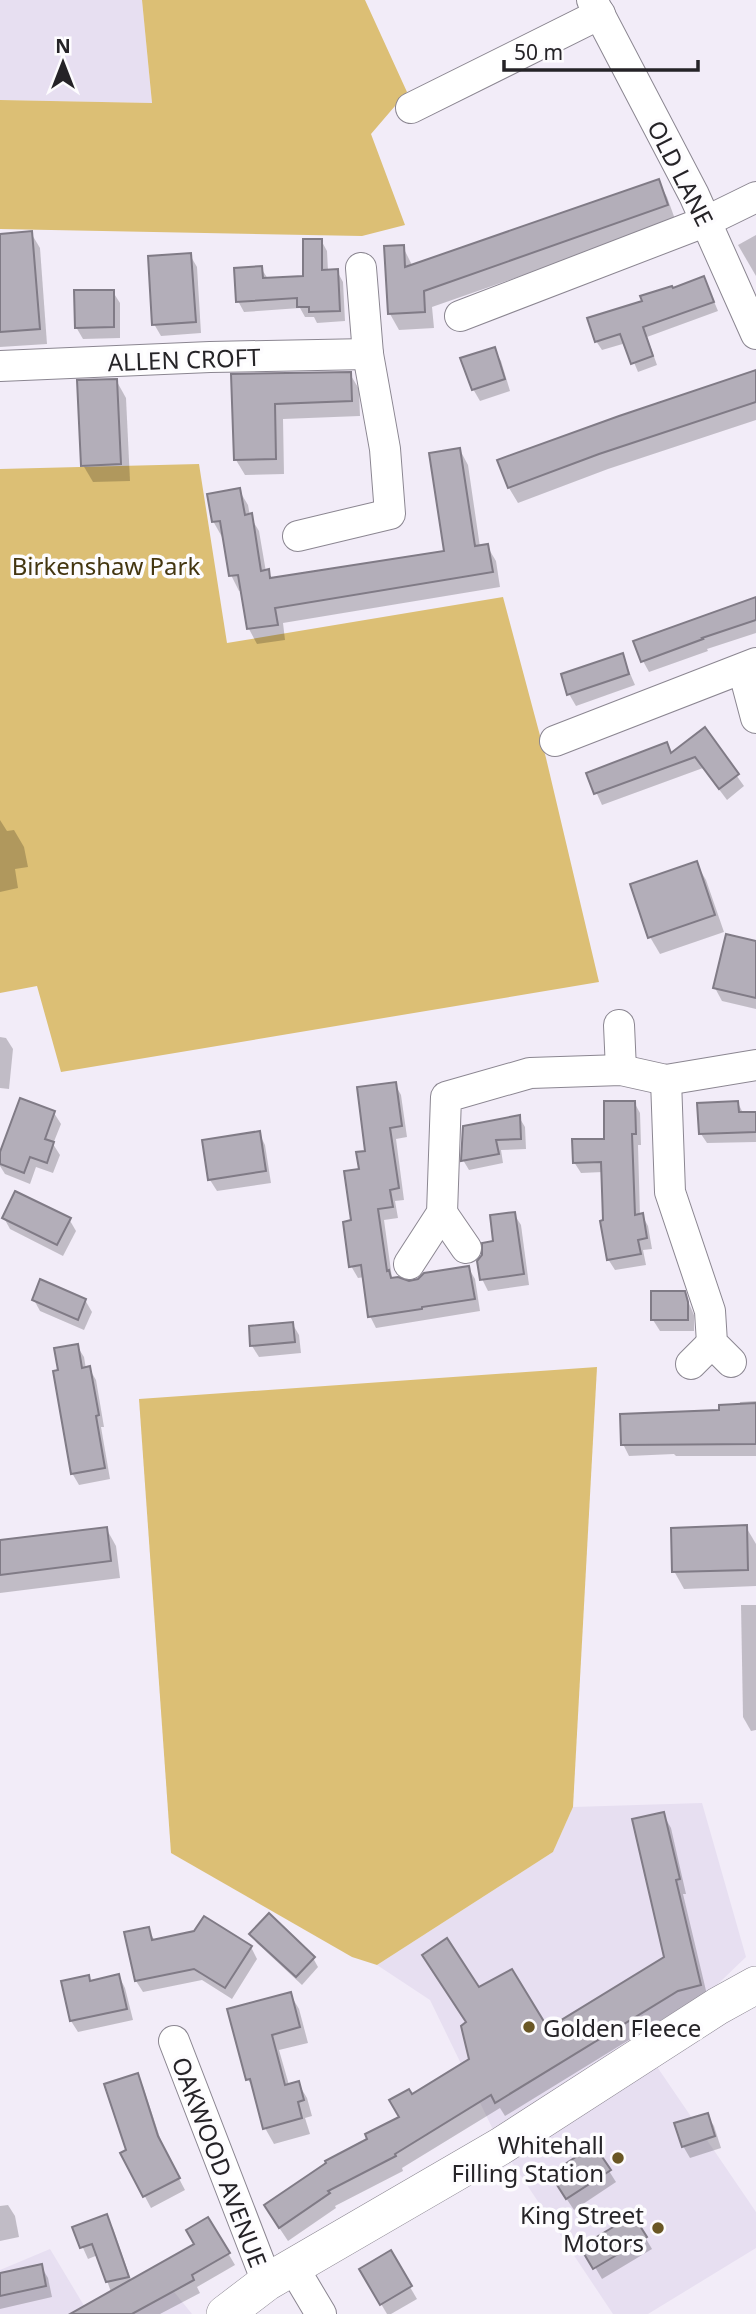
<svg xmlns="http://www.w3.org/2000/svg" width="756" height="2314" viewBox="0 0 756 2314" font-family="'Noto Sans',sans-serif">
  <rect width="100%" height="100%" fill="#f2ecf8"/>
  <g fill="#e7dff1">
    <path d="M0 0H142L152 103 0 100Z"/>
    <path d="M702 1803 746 1957 647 2052 756 2212V2248L648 2314H613L501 2146 430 2000 377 1965 553 1852 573 1807Z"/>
    <path d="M50 2249 86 2309 162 2277 192 2314H0V2270Z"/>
  </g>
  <g fill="#dcbf75">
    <path d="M142 0H365L407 92 371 134 405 225 362 236 0 229V100L152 103Z"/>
    <path d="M199 464 227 643 503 597 546 758 599 982 61 1072 37 986 0 993V469Z"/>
    <path d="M597 1367 573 1807 553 1852 377 1965 352 1957 171 1853 139 1399Z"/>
  </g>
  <g fill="#0003">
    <path d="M658 181 667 197 676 222 432 307 434 328 399 330 390 314 386 248 403 247 413 267Z"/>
    <path d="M31 233 40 248 47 344 0 347V235Z"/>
    <path d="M756 235V276L738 245Z"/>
    <path d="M321 240 327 251 328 271H337L343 282 345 321 317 323 314 317H305L300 308 244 312 238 301 261 268 268 279 305 278Z"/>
    <path d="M190 255 197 267 201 333 161 336 154 324Z"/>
    <path d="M708 287 718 311 647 337 657 365 638 372 626 343 602 350 596 341 673 290Z"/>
    <path d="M113 292 120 303V338L83 339 76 327Z"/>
    <path d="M494 349 501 361 510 391 480 401 473 389Z"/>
    <path d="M350 374 359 389 360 416 283 419 284 474 245 475 236 460 233 376Z"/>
    <path d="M756 377V420L608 469 518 503 509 488 500 462Z"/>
    <path d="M116 380 126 398 130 481 93 482 83 465Z"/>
    <path d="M460 450 468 465 480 547 487 546 496 561 500 587 283 623 285 640 257 644 249 629 242 590 239 591 231 575 224 536 222 537 213 521 239 490 248 505 250 516 259 531 266 572 273 580 446 552Z"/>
    <path d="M756 598V633L707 649 708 651 649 672 643 661Z"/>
    <path d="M622 655 635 685 576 706 569 694Z"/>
    <path d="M704 730 744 786 727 800 703 768 602 805 588 774 666 744 672 754Z"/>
    <path d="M0 820 7 831 14 830 24 847 28 867 15 869 18 888 0 892Z"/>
    <path d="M696 863 706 880 724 932 660 954 650 937Z"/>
    <path d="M756 943V1009L722 1001 715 988Z"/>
    <path d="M0 1037 6 1038 13 1049 9 1089 0 1088Z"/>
    <path d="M395 1084 401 1095 407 1137 396 1139 404 1200 395 1201 398 1218 384 1220 392 1278 409 1283 468 1267 475 1279 480 1311 376 1328 370 1316 365 1277 358 1278 351 1266 353 1222 361 1171Z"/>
    <path d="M634 1102 640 1113 641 1145H638L640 1216 642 1215 648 1226 652 1249 643 1250 646 1265 615 1270 608 1259 604 1222 603 1172 581 1173 574 1162 606 1140Z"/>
    <path d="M738 1103 743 1113 756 1114V1142L707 1143 701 1134Z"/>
    <path d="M54 1113 61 1124 53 1144 60 1155 53 1173 36 1167 30 1184 5 1174 0 1166V1157Z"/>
    <path d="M519 1117 525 1127 526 1149 501 1150 503 1163 469 1170 463 1160Z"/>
    <path d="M259 1133 265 1145 271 1183 217 1191 210 1180Z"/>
    <path d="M514 1214 521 1225 529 1285 488 1291 482 1279 495 1243Z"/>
    <path d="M4 1218 69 1219 76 1231 63 1256 10 1229Z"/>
    <path d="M684 1292 694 1315V1331H660L653 1320Z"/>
    <path d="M34 1300H85L92 1312 84 1330 40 1311Z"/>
    <path d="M292 1323 299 1335 301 1353 259 1357 252 1346Z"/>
    <path d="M77 1346 84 1357 86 1369 89 1368 96 1380 104 1427H101L110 1479 79 1485 72 1473 60 1372Z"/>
    <path d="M756 1401V1456H676L674 1454 629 1456 623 1444 740 1406V1402Z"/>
    <path d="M746 1527 756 1544V1586L684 1589 674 1571Z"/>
    <path d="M106 1528 116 1546 120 1578 0 1593V1542Z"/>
    <path d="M741 1605H756V1730L751 1731 743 1717Z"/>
    <path d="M663 1814 671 1828 686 1894H683L708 1999 686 2005 505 2116 500 2108 402 2168 403 2171 335 2206 336 2208 288 2241 274 2220 369 2140 402 2118 411 2096 471 2060 467 2023 479 1990 548 2031 666 1958Z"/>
    <path d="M148 1929 155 1941 251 1947 257 1959 232 1999 202 1980 143 1992 136 1981 126 1934Z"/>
    <path d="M252 1934 313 1958 318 1967 302 1985 257 1943Z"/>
    <path d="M119 1976 125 1988 133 2020 78 2032 71 2021 63 1982 88 1977 91 1982Z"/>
    <path d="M290 1994 299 2009 308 2043 279 2050 289 2085 298 2083 307 2098 312 2116 305 2118 310 2134 274 2144 265 2128 256 2093 248 2079Z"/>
    <path d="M137 2075 143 2086 164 2150 185 2190 151 2208 125 2159 128 2151Z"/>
    <path d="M707 2115 714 2126 721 2148 690 2158 683 2146Z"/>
    <path d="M609 2171 616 2182 574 2210 558 2186Z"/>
    <path d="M8 2205 15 2216 19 2237 0 2241V2206Z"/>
    <path d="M106 2217 113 2228 131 2280 196 2245 208 2219 235 2265 197 2287 200 2293 160 2314H73L111 2292 98 2255 88 2259 74 2228Z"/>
    <path d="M633 2217 652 2249 602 2279 583 2247Z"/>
    <path d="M390 2253 417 2299 391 2314H387L361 2270Z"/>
    <path d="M41 2266 48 2278 52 2297 0 2309V2275Z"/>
  </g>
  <g fill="#b3aeb9" stroke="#807b86" stroke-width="2">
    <path d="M659 179 668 205 424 291 425 312 388 314 384 246 404 245 405 267Z"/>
    <path d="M32 231 40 329 0 332V234Z"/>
    <path d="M303 239H322V270L338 269 340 311 309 312V307H297V298L236 302 234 268 262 266 263 278 303 276Z"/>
    <path d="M191 253 196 322 152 325 148 256Z"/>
    <path d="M704 276 714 302 643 327 653 356 631 364 620 334 595 342 587 318 642 301 640 296 672 286 673 288Z"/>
    <path d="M74 290H114V327L75 328Z"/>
    <path d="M495 347 505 379 472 390 460 358Z"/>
    <path d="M756 370V402L599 454 508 488 497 460 619 416Z"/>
    <path d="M351 372 352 401 275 404 276 459 234 460 231 374Z"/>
    <path d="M117 379 121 464 81 466 77 380Z"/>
    <path d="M460 448 475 546 488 544 493 572 275 608 278 625 247 629 238 575 229 576 220 521 212 522 207 494 240 488 245 515 252 513 261 571 269 569 270 578 444 551 429 453Z"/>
    <path d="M756 597V620L702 638 703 639 641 662 633 641Z"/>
    <path d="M623 653 629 674 567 695 561 674Z"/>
    <path d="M705 727 739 774 719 789 695 757 594 794 586 773 667 742 671 753Z"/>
    <path d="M697 861 715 915 648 938 630 884Z"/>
    <path d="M726 934 756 941V998L713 988Z"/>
    <path d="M396 1082 402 1126 390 1128 399 1188 390 1190 393 1207 378 1209 387 1271 389 1270 391 1278 398 1277 409 1281 418 1279 424 1273 469 1266 475 1299 422 1307V1309L368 1317 361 1265 349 1267 343 1222 351 1220 344 1171 359 1169 356 1152 365 1151 357 1087Z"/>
    <path d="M20 1098 55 1111 45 1139 54 1142 47 1163 30 1157 24 1173 0 1164V1152Z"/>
    <path d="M604 1101H635L636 1134H632L635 1215 643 1213 647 1238 638 1240 641 1254 607 1260 600 1221 603 1220 601 1162 573 1163 572 1139H604Z"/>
    <path d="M738 1101 739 1112H756V1132L699 1134 697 1103Z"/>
    <path d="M520 1115 521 1139 496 1140 499 1154 461 1161 463 1126Z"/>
    <path d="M260 1131 266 1171 208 1180 202 1140Z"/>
    <path d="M15 1191 71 1218 57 1245 2 1218Z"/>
    <path d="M515 1212 524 1274 480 1280 477 1261 482 1255V1243L493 1241 490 1215Z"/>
    <path d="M40 1279 86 1299 78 1320 32 1300Z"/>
    <path d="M651 1291H685L688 1302V1320H651Z"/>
    <path d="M293 1322 295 1342 250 1346 249 1326Z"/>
    <path d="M78 1344 82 1368 90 1366 99 1415 96 1416 105 1468 71 1474 53 1371 58 1370 54 1348Z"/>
    <path d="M756 1403V1444L621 1445 620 1414 719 1410V1405Z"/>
    <path d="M747 1525 748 1570 672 1572 671 1528Z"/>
    <path d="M107 1527 111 1561 0 1575V1540Z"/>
    <path d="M664 1812 680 1879 676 1880 701 1985 678 1991 495 2103 491 2095 395 2154 396 2156 328 2191 330 2193 279 2228 264 2205 326 2163 325 2161 367 2139 365 2134 399 2117 389 2100 409 2089 412 2094 469 2059 461 2026 466 2022 422 1955 447 1938 479 1987 512 1969 548 2028 664 1957 632 1819Z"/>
    <path d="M269 1913 315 1957 296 1977 249 1934Z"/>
    <path d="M204 1916 252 1946 225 1988 194 1969 135 1981 124 1932 149 1927 152 1940 194 1931Z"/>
    <path d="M119 1974 127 2009 70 2021 61 1981 89 1975 90 1981Z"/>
    <path d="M291 1992 300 2027 272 2035 285 2085 299 2081 304 2100 298 2102 302 2118 263 2129 250 2079 246 2080 227 2009Z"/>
    <path d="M138 2073 158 2136 180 2178 143 2197 120 2153 126 2150 104 2084Z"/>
    <path d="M708 2113 715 2136 682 2147 674 2123Z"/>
    <path d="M594 2145 611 2170 566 2199 550 2174Z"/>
    <path d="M107 2214 129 2277 106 2282 92 2244 80 2248 72 2227Z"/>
    <path d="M633 2215 647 2237 593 2269 580 2247Z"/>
    <path d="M208 2217 230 2253 192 2275 194 2280 132 2314H70L194 2244 186 2230Z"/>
    <path d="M391 2250 412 2286 380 2305 359 2269Z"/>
    <path d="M42 2264 46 2286 0 2296V2273Z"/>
  </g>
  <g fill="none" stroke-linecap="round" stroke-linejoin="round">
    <defs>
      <g id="minor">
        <path d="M592 0 694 195 756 334"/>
        <path d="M411 108 600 14"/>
        <path d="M460 316 707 221 756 197"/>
        <path d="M0 366 210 357 368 354"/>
        <path d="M298 536 390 514 385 449 368 354 361 268"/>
        <path d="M743 669 756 718"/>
        <path d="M555 741 756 663"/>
        <path d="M619 1025 621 1070"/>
        <path d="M666 1080 670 1192 710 1311 712 1343 731 1362"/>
        <path d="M442 1213 466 1248"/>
        <path d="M409 1264 442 1213 446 1097 530 1073 621 1070 666 1080 756 1065"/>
        <path d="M691 1364 712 1343"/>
        <path d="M174 2041 267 2282"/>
        <path d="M293 2267 321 2314"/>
      </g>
      <path id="major" d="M225 2314 267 2282 501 2146 718 2006 756 1985"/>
    </defs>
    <use href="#minor" stroke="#8b8691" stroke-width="32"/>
    <use href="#major" stroke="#8b8691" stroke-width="38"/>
    <use href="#minor" stroke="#fff" stroke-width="30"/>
    <use href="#major" stroke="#fff" stroke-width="37"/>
  </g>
  <g fill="#6a5725" stroke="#fdfcfe" stroke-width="2.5">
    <circle cx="529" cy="2027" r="7"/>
    <circle cx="618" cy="2158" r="7"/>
    <circle cx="658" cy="2228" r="7"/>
  </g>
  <g text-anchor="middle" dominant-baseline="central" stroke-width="7" stroke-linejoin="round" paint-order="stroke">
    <g font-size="24" fill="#252327" stroke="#fdfcfe">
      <text transform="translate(681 173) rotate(63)">OLD LANE</text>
      <text transform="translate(184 359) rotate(-2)">ALLEN CROFT</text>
      <text transform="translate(220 2162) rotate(69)">OAKWOOD AVENUE</text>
    </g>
    <g font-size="24" fill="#443610" stroke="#fdfcfe">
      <text x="106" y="565">Birkenshaw Park</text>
    </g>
    <g font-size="24" fill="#252327" stroke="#fdfcfe" text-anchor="end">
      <text x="543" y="2027" text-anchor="start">Golden Fleece</text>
      <text x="604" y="2144">Whitehall<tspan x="604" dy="28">Filling Station</tspan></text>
      <text x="644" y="2214">King Street<tspan x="644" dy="28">Motors</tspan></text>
    </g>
  </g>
  <g transform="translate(63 63)" stroke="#fdfcfe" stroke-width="5" paint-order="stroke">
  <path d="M0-5L12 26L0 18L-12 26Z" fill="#252327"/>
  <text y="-10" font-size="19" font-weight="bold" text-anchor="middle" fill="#252327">N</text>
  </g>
  <path d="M504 60v10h194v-10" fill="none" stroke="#252327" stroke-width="3.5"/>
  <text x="514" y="60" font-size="21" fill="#252327" stroke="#fdfcfe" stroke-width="5" paint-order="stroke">50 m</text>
</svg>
